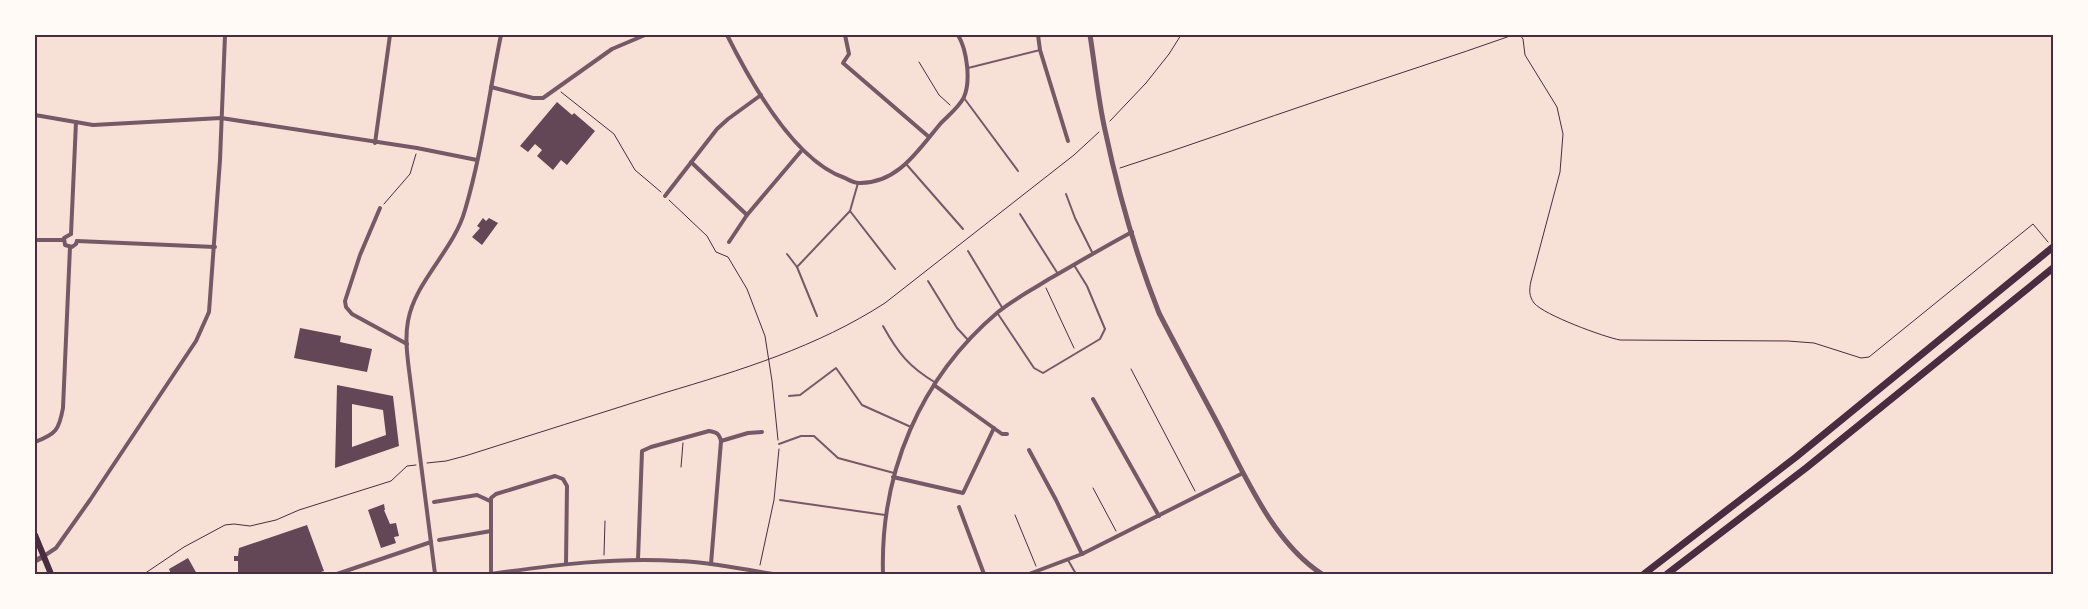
<svg xmlns="http://www.w3.org/2000/svg" width="2088" height="609" viewBox="0 0 2088 609" font-family="'Sofia Sans Condensed',sans-serif">
  <rect width="100%" height="100%" fill="#f7e1d7"/>
  <g fill="#644757" fill-rule="evenodd">
    <path d="M557 102 572 115 574 113 595 131 567 165 561 160 553 170 537 156 542 150 535 144 528 152 520 146Z"/>
    <path d="M483 218 486 221 489 218 498 223 482 245 472 237 480 228 477 226Z"/>
    <path d="M300 328 341 336 340 342 372 349 367 372 294 358Z"/>
    <path d="M337 385 393 396 399 446 335 468ZM352 404 383 410 386 435 352 447Z"/>
    <path d="M384 504 385 510H384L390 524 396 523 399 536 394 537 396 543 381 548 368 510Z"/>
    <path d="M307 525 324 571 315 574H238V561H234V556H238L239 548Z"/>
    <path d="M188 558 197 574H171L169 569Z"/>
  </g>
  <g fill="none" stroke-linecap="round" stroke-linejoin="round">
    <g stroke="#4a2c40" stroke-width="1">
      <path d="M1520 35 1523 39 1525 55 1557 107 1563 134 1560 172 1531 281C1529 290 1529 296 1534 303 1544 315 1604 337 1620 340L1788 341 1814 343 1861 358 1869 357 2033 224 2048 242"/>
      <path d="M919 62 939 95 950 105"/>
      <path d="M561 92 614 134 635 170 661 192"/>
      <path d="M1110 121 1146 83 1169 54 1181 35"/>
      <path d="M1120 168C1189 146 1257 121 1326 98 1388 77 1451 57 1513 35"/>
      <path d="M669 200 707 236 716 252 728 257 747 289 765 336 772 381 778 440"/>
      <path d="M384 204 410 174 416 154"/>
      <path d="M1046 288 1074 348"/>
      <path d="M1131 369 1195 491"/>
      <path d="M427 463 446 461 465 456C531 435 598 414 664 393 741 370 817 347 885 303L1074 155 1099 132"/>
      <path d="M681 467 683 443"/>
      <path d="M1093 488 1116 531"/>
      <path d="M1015 515 1036 566"/>
      <path d="M604 555 605 521"/>
      <path d="M760 565 774 500 779 449"/>
      <path d="M144 574 184 547 225 525 234 524 250 526 276 520 299 510 391 481 407 466 416 465"/>
    </g>
    <g stroke="#755966" stroke-width="2">
      <path d="M968 68 1040 50"/>
      <path d="M964 98 1018 171"/>
      <path d="M907 165 963 229"/>
      <path d="M1066 194 1075 218 1093 254"/>
      <path d="M850 211 895 269"/>
      <path d="M1020 214 1058 274"/>
      <path d="M968 251 1003 309"/>
      <path d="M787 254 797 267 817 316"/>
      <path d="M797 267 850 211 858 183"/>
      <path d="M928 281 957 328 969 341"/>
      <path d="M998 314 1034 368 1043 373 1100 339 1105 329 1087 286 1074 265"/>
      <path d="M883 326C898 353 909 367 936 383"/>
      <path d="M789 396 800 395 836 368 862 405 911 427"/>
      <path d="M779 444 801 436H814L838 458 894 473"/>
      <path d="M780 500 885 515"/>
      <path d="M1068 560 1076 574"/>
    </g>
    <g stroke="#755966" stroke-width="4">
      <path d="M727 35C750 81 794 161 845 178 849 180 854 183 859 183 898 184 919 149 941 123 948 116 960 106 964 97 971 81 967 50 958 35"/>
      <path d="M845 35 849 54 843 63 929 137"/>
      <path d="M1038 35 1040 50 1068 141"/>
      <path d="M491 87 533 98H543L612 49 645 35"/>
      <path d="M35 115 93 125 221 118 417 148 477 160"/>
      <path d="M375 143 390 35"/>
      <path d="M691 162 747 215"/>
      <path d="M665 196 717 129 728 119 761 95"/>
      <path d="M380 208 360 255 345 301 346 307 352 314 407 344"/>
      <path d="M71 234 76 122"/>
      <path d="M71 234 64 238 65 245 72 247 76 244 77 241"/>
      <path d="M35 240H64"/>
      <path d="M77 241 215 247"/>
      <path d="M729 242 747 215 802 150"/>
      <path d="M934 385 1002 434H1007"/>
      <path d="M1093 399 1159 516"/>
      <path d="M721 441 748 433 762 432"/>
      <path d="M35 442C56 434 59 430 63 408L70 247"/>
      <path d="M1029 450 1056 500 1082 554"/>
      <path d="M893 477 963 493 994 428"/>
      <path d="M434 502 477 495 490 501"/>
      <path d="M959 507 984 574"/>
      <path d="M439 540 491 531"/>
      <path d="M44 556 56 548 90 500 196 341 209 312 220 160 225 35"/>
      <path d="M638 560 642 451 651 447 709 431C716 432 719 433 721 441L711 564"/>
      <path d="M337 574 431 542"/>
      <path d="M435 574 409 370C407 354 405 337 408 321 415 281 454 250 465 210 482 153 489 93 501 35"/>
      <path d="M491 574C553 565 616 557 678 561 710 562 741 569 773 574"/>
      <path d="M491 574V498L496 494 555 476 563 479 567 486 566 564"/>
      <path d="M883 574C880 473 920 378 998 312 1014 299 1032 290 1049 279 1077 263 1104 247 1132 232"/>
      <path d="M1029 574 1082 554 1243 473"/>
    </g>
    <g stroke="#755966" stroke-width="5">
      <path d="M1090 35C1095 66 1098 99 1105 130 1118 192 1136 255 1159 313 1179 352 1200 390 1220 428 1246 478 1274 543 1322 574"/>
      <path d="M35 561 44 556"/>
    </g>
    <path stroke="#4a2c40" stroke-width="6" d="M35 535 51 574"/>
    <g stroke="#4a2c40" stroke-width="7">
      <path d="M1644 574 1796 457 2053 247"/>
      <path d="M1667 574 1806 468 2053 268"/>
    </g>
  </g>
  <rect width="2088" height="609" fill="none" stroke="#fffaf5" stroke-width="72"/>
  <rect x="36" y="36" width="2016" height="537" fill="none" stroke="#4a2c40" stroke-width="2"/>
</svg>
